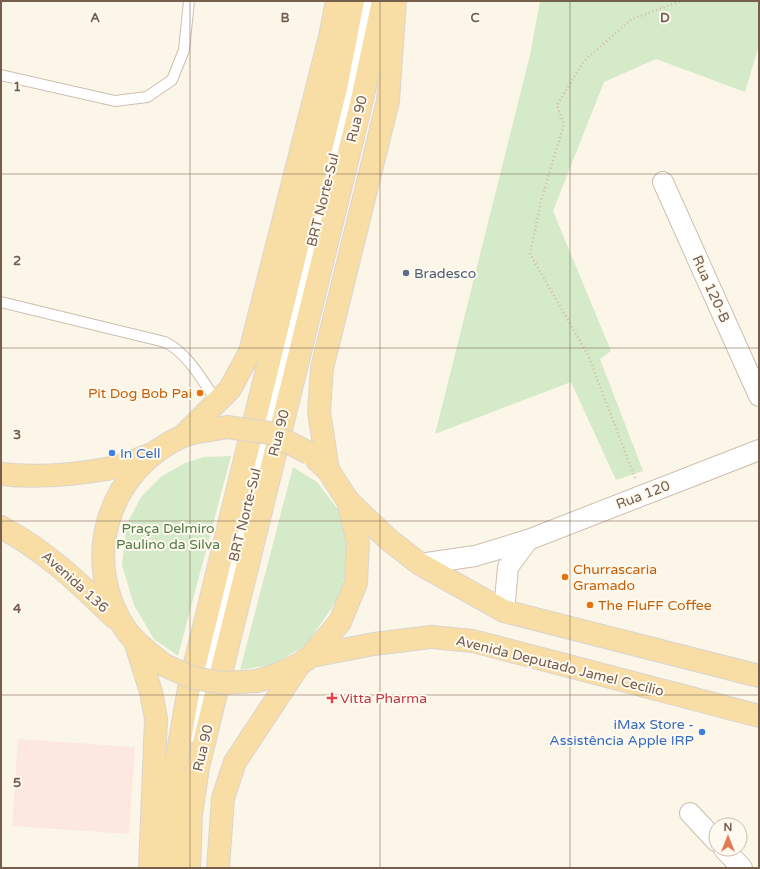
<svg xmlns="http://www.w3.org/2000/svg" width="760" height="869" viewBox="0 0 760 869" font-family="'Varela Round',sans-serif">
  <rect width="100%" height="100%" fill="#fcf6e9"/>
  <path fill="#fce8de" d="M18 739 135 747 129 834 12 826Z"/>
  <g fill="#d4eac8">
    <path d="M540 1H759V45L745 92 656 59 604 82 553 211 611 351 600 359 643 471 616 480 571 382 435 434 530 55Z"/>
    <path d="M231 456 178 656 154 639 134 605 122 565 127 524 141 497 162 476 185 463 204 457Z"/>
    <path d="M293 467 317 482 340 512 349 557 340 596 306 645 275 664 240 670Z"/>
  </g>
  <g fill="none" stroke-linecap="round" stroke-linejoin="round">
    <defs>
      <g id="service">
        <path d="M1 75 115 101 147 97 172 80 184 50 189 1"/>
        <path d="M1 302 165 342C189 354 203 382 218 403"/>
        <path d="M192 737 351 84 367 1"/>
      </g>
      <g id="minor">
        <path d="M663 182 759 396"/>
        <path d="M420 564 475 556 528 540 759 450"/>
        <path d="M504 611 508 567 528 540"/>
        <path d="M690 813 716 841"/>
        <path d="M724 849 742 868"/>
      </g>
      <g id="primary">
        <path d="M183 436 230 389 250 352 330 37 337 1"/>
        <path d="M328 470 319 412 322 368 388 101 395 1"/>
        <path d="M1 474C35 478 72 475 106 469 120 467 135 460 150 455"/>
        <path d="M348 501 389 540 420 564 504 611 759 676"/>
        <path d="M1 527C47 552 78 582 115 618"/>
        <path d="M135 641 151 692 156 719 150 868"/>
        <path d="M311 656 374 644 431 637 473 641 759 716"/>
        <path d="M164 665C151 654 136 644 126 630 79 561 108 469 183 436 196 431 213 430 227 427"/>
        <path d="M257 681 279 674 300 664 311 656 340 622 356 583 358 542 348 501 328 470 317 460"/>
        <path d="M168 868 175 769 189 688 336 88 353 1"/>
        <path d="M189 868 191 815 198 767 362 100 383 1"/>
        <path d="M218 868 223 798 235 762 299 665"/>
      </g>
    </defs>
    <use href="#service" stroke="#cebeaf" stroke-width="12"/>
    <use href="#minor" stroke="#cebeaf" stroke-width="22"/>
    <use href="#primary" stroke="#dbd5d1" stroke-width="24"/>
    <path stroke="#d6baa4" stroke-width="2.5" stroke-dasharray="1 3" stroke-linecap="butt" d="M635 478 588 355 530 254 541 201 564 124 557 105 584 61 632 19 681 1"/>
    <use href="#service" stroke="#fff" stroke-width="10"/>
    <use href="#minor" stroke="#fff" stroke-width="20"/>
    <use href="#primary" stroke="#f8dea4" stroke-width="22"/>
    <defs>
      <g id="primary-bridge">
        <path d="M227 427 270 433 309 453"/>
        <path d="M164 665 193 678 225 683 257 681"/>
      </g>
    </defs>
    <use href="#primary-bridge" stroke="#dbd5d1" stroke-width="24" stroke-linecap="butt"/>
    <use href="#primary-bridge" stroke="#f8dea4" stroke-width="22"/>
  </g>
  <path fill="none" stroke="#765e4d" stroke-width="1" stroke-opacity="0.55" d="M190 1V868M380 1V868M570 1V868M1 174H759M1 348H759M1 521H759M1 695H759"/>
  <circle fill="#5c6f8a" stroke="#fffaf0" stroke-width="1.5" cx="406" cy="273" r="4"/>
  <g fill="#e8710a" stroke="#fffaf0" stroke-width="1.5">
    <circle cx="200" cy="393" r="4"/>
    <circle cx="565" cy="577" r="4"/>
    <circle cx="590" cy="605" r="4"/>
  </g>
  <g fill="#3f7fe0" stroke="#fffaf0" stroke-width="1.5">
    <circle cx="112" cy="453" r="4"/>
    <circle cx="702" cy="732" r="4"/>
  </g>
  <path fill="#e0444e" stroke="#fffaf0" stroke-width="1.5" d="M330 692h4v4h4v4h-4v4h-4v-4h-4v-4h4z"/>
  <g text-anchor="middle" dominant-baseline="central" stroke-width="4" stroke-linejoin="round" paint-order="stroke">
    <g font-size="14" fill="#765e4d" stroke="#fffaf0">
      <text transform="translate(357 119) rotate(-76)">Rua 90</text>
      <text transform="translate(323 200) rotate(-76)">BRT Norte-Sul</text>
      <text transform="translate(711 289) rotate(66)">Rua 120-B</text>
      <text transform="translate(279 433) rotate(-76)">Rua 90</text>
      <text transform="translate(643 495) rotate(-21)">Rua 120</text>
      <text transform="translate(245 515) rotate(-76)">BRT Norte-Sul</text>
      <text transform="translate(75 582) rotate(42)">Avenida 136</text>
      <text transform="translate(560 666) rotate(14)">Avenida Deputado Jamel Cecílio</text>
      <text transform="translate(203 748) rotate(-77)">Rua 90</text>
    </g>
    <g font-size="14" fill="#4e5e75" stroke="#fffaf0" text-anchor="start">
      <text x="414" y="273">Bradesco</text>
    </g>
    <g font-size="14" fill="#c56008" stroke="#fffaf0" text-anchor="start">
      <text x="192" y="393" text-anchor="end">Pit Dog Bob Pai</text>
      <text x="573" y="569">Churrascaria<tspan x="573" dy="16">Gramado</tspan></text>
      <text x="598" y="605">The FluFF Coffee</text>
    </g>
    <g font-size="14" fill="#366cbe" stroke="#fffaf0" text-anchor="start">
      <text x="120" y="453">In Cell</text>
      <text x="694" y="724" text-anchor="end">iMax Store -<tspan x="694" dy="16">Assistência Apple IRP</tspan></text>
    </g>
    <g font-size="14" fill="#527c45" stroke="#fffaf0">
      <text x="168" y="528">Praça Delmiro<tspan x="168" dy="16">Paulino da Silva</tspan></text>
    </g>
    <g font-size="14" fill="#be3a42" stroke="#fffaf0" text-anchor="start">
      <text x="340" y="698">Vitta Pharma</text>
    </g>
  </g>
  <g font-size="13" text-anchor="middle" font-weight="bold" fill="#765e4d" stroke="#fffaf0" stroke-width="4" stroke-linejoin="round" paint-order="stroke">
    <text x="95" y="22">A</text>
    <text x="285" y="22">B</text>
    <text x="475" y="22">C</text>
    <text x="665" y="22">D</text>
    <text x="17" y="91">1</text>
    <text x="17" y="265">2</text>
    <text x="17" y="439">3</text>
    <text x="17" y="613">4</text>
    <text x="17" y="787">5</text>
  </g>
  <rect width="760" height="869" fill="none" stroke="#765e4d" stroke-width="4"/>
  <g transform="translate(728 837)"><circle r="19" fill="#fffaf0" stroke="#c8bcaf"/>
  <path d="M0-3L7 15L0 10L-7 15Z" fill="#e27b53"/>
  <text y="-6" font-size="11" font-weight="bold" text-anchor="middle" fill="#765e4d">N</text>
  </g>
</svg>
